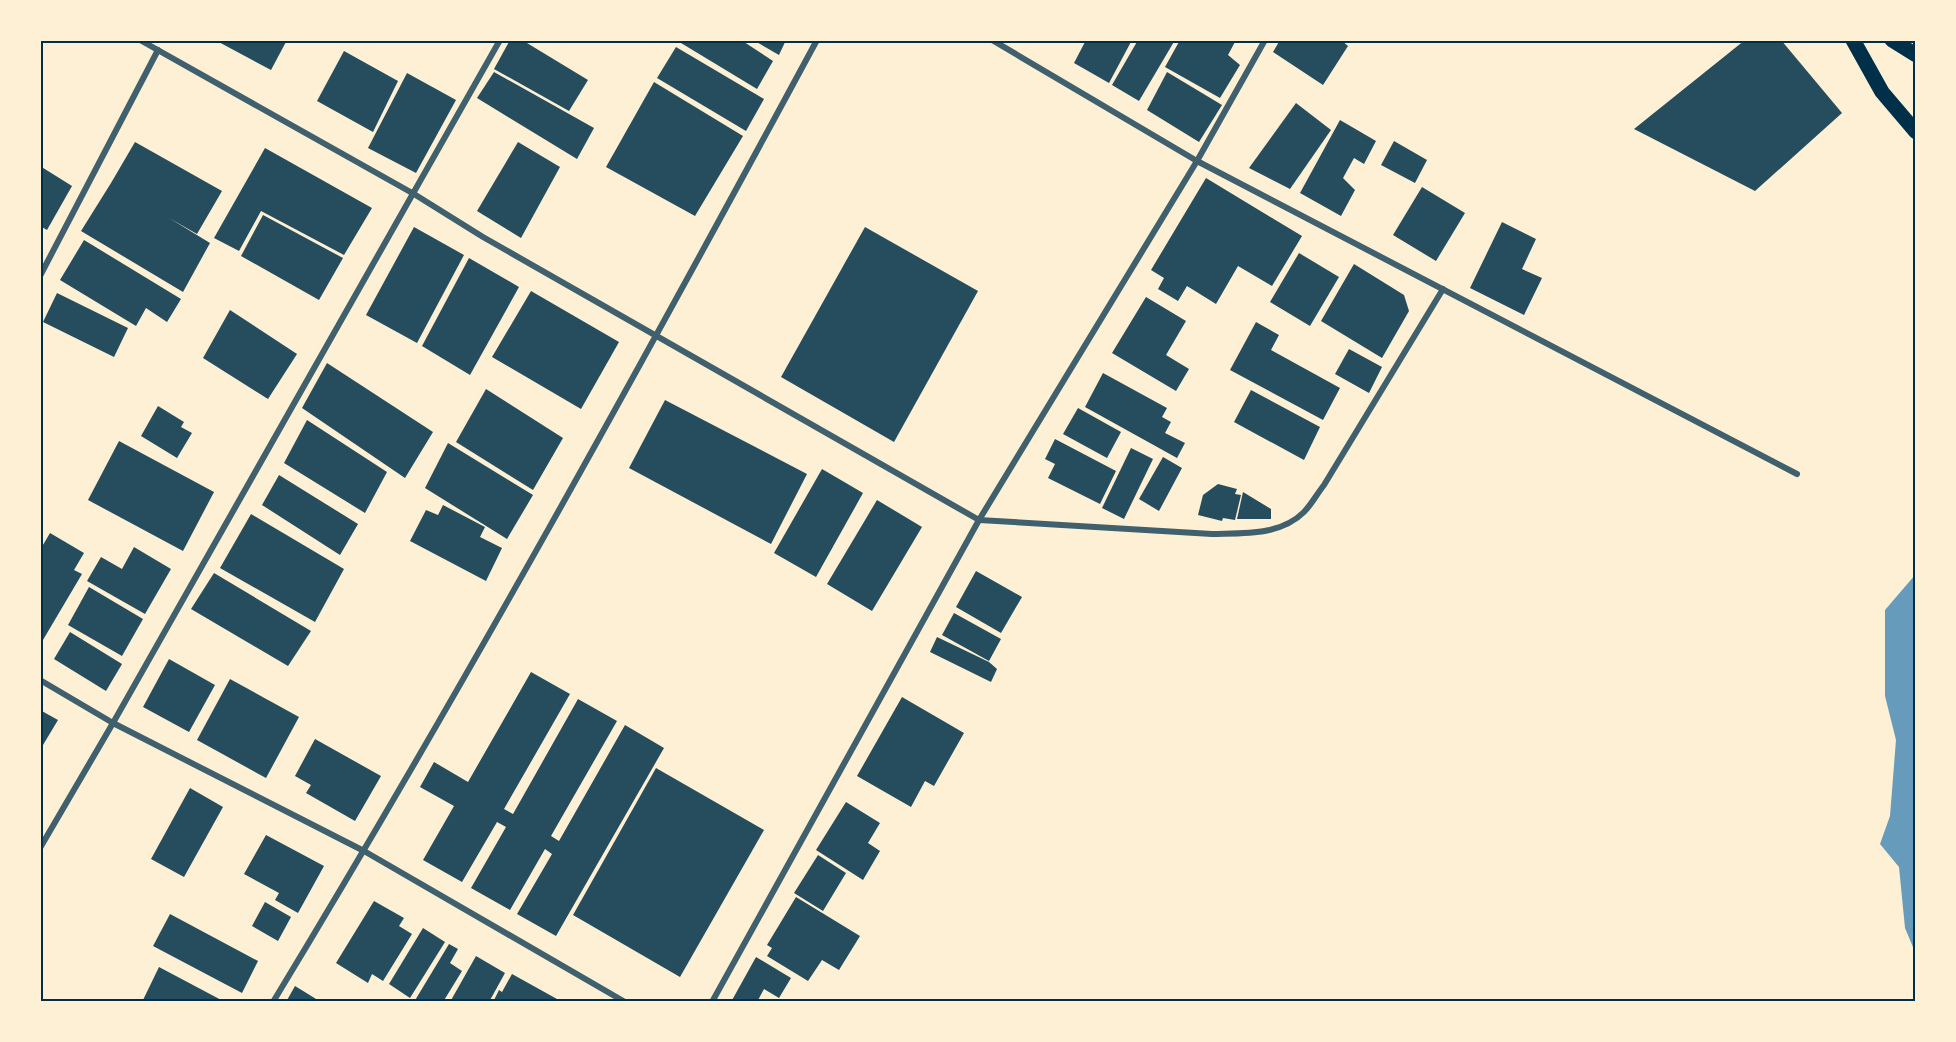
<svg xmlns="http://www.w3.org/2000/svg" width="1956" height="1042" viewBox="0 0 1956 1042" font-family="'PT Sans',sans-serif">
  <rect width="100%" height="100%" fill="#fdf0d5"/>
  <path fill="#669bbc" d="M1915 575V952L1905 928 1899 867 1880 844 1890 816 1896 740 1885 696V610Z"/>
  <g fill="#264d5e">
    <path d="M215 40H287L271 70Z"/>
    <path d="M510 40H522L588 80 569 111 494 69Z"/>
    <path d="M682 40H741L773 61 757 89 681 43Z"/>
    <path d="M753 40H786L779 55Z"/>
    <path d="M1086 40H1132L1109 83 1074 63Z"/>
    <path d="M1138 40H1175L1139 101 1112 85Z"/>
    <path d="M1180 40H1236L1228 55 1240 65 1220 98 1165 67Z"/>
    <path d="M1280 40H1341L1348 46 1323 85 1273 52Z"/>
    <path d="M1745 40H1781L1842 113 1755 191 1634 129Z"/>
    <path d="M676 47 764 99 746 131 657 78Z"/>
    <path d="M344 51 398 81 373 132 317 101Z"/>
    <path d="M494 72 594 128 577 159 477 98Z"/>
    <path d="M1167 72 1222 105 1199 142 1147 110Z"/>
    <path d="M407 73 456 100 416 173 368 148Z"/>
    <path d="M654 82 743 136 695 216 606 167Z"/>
    <path d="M1296 103 1331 130 1290 189 1249 168Z"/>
    <path d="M1340 120 1376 141 1364 164 1354 158 1343 178 1355 190 1341 216 1300 193Z"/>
    <path d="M1394 141 1427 160 1415 183 1381 165Z"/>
    <path d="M135 142 222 191 197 234 169 218 210 243 183 292 81 231 111 183Z"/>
    <path d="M518 142 560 167 521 238 477 211Z"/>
    <path d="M265 148 372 208 344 255 261 211 239 251 214 238Z"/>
    <path d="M40 166 72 186 47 230 40 226Z"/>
    <path d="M1206 178 1302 236 1272 286 1238 266 1216 304 1187 286 1178 301 1158 289 1164 278 1151 270Z"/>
    <path d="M1422 187 1465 213 1436 261 1393 235Z"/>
    <path d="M263 215 343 258 319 300 241 256Z"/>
    <path d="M1502 222 1536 239 1522 269 1542 278 1524 315 1470 288Z"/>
    <path d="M414 227 464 255 417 343 366 315Z"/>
    <path d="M865 227 978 291 894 442 781 377Z"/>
    <path d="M84 240 181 299 167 322 146 308 136 326 60 280Z"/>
    <path d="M1299 253 1339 277 1310 326 1270 302Z"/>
    <path d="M469 258 519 287 470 375 422 346Z"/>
    <path d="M1354 264 1404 295 1409 311 1382 358 1321 321Z"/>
    <path d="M531 291 619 342 581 409 492 357Z"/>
    <path d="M57 293 128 328 114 357 43 322Z"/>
    <path d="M1146 297 1186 321 1166 355 1189 369 1176 391 1112 353Z"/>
    <path d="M230 310 297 354 268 399 203 358Z"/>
    <path d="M1256 322 1279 335 1271 350 1340 388 1323 420 1230 370Z"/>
    <path d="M1349 349 1382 367 1369 393 1335 374Z"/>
    <path d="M327 363 433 432 405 478 302 408Z"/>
    <path d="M1103 373 1167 408 1162 417 1171 422 1165 433 1185 443 1177 458 1085 407Z"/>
    <path d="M486 389 563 438 533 490 456 442Z"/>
    <path d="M1251 390 1320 427 1304 460 1234 422Z"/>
    <path d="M665 400 807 474 771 544 629 468Z"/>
    <path d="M158 406 184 422 181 427 192 433 177 458 141 436Z"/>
    <path d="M1078 408 1121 432 1107 458 1063 434Z"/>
    <path d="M307 420 387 472 365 513 284 463Z"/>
    <path d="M1055 439 1116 471 1100 504 1048 478 1055 464 1045 459Z"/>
    <path d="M119 441 214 492 183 551 88 500Z"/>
    <path d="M448 443 533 495 507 539 425 488Z"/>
    <path d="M1131 448 1153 459 1124 519 1102 508Z"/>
    <path d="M1163 457 1182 468 1159 511 1139 499Z"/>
    <path d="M822 469 863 493 816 577 774 553Z"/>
    <path d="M279 475 358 524 340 555 262 505Z"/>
    <path d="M1218 484 1237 489 1235 494 1241 495 1235 520 1223 518 1222 521 1198 515 1203 495Z"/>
    <path d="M1243 492 1271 509V519H1237Z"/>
    <path d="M877 500 922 527 872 611 827 584Z"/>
    <path d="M443 505 485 527 480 537 502 548 486 581 410 541 426 510 438 515Z"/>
    <path d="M251 514 344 569 315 622 220 568Z"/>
    <path d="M50 533 84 553 74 570 82 574 40 645V550Z"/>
    <path d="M134 547 171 569 145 614 87 581 101 557 122 569Z"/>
    <path d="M976 571 1022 597 1001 633 956 607Z"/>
    <path d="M214 573 311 631 288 666 191 609Z"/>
    <path d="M89 587 143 619 122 656 68 625Z"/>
    <path d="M954 613 1001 639 989 661 942 635Z"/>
    <path d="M70 632 122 664 106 691 54 659Z"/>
    <path d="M937 637 989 662 997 669 991 682 930 652Z"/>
    <path d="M169 659 215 685 189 732 143 707Z"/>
    <path d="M531 672 570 694 504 809 513 814 578 699 617 721 551 836 559 841 625 725 664 748 556 936 517 914 552 854 545 849 510 910 471 888 506 827 497 822 462 882 423 860 454 806 420 787 434 762 468 782Z"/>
    <path d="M230 679 299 717 266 778 197 740Z"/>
    <path d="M902 697 964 733 934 786 925 781 911 807 857 776Z"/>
    <path d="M40 710 58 720 40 750Z"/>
    <path d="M315 739 381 776 355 821 306 793 311 785 295 776Z"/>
    <path d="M656 768 764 830 680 977 573 915Z"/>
    <path d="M190 788 223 807 184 877 151 859Z"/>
    <path d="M846 802 880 823 868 843 880 851 863 880 816 850Z"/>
    <path d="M266 835 324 866 298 913 275 900 279 893 244 874Z"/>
    <path d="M818 855 846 873 823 911 794 893Z"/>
    <path d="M796 897 860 936 839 970 822 960 808 981 767 956 772 948 767 945Z"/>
    <path d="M374 901 404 918 399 926 412 934 383 981 372 974 368 983 336 963Z"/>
    <path d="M265 902 291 917 278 941 252 926Z"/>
    <path d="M170 914 258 961 242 993 153 946Z"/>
    <path d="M423 928 445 942 410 998 389 984Z"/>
    <path d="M449 944 458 949 450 963 462 971 443 1002H414Z"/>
    <path d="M476 956 505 973 489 1002H450Z"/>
    <path d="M756 957 791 978 779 998 764 989 757 1002H731Z"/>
    <path d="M159 967 225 1002H147L143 1000Z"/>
    <path d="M512 974 557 999 556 1002H493L499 990 502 992Z"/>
    <path d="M295 986 321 1002H286Z"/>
  </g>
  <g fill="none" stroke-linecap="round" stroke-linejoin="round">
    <g stroke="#3f606c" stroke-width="6">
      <path d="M140 40 414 194 483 237 979 520 1212 534C1243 533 1280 536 1304 512 1311 505 1317 494 1324 485L1443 289"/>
      <path d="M992 40 1197 161 1797 474"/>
      <path d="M40 276 158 50"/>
      <path d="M40 680 113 723 364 851 625 1002"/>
      <path d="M40 848 113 723 500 40"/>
      <path d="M273 1002C464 687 642 364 817 40"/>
      <path d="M712 1002 979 520 1197 161 1265 40"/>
    </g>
    <g stroke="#003049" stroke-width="15">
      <path d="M1853 40 1882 92 1916 132"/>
      <path d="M1892 40 1916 55"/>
    </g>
  </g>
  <rect width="1956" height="1042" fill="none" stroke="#fdf0d5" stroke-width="84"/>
  <rect x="42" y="42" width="1872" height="958" fill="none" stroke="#003049" stroke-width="2"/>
</svg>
